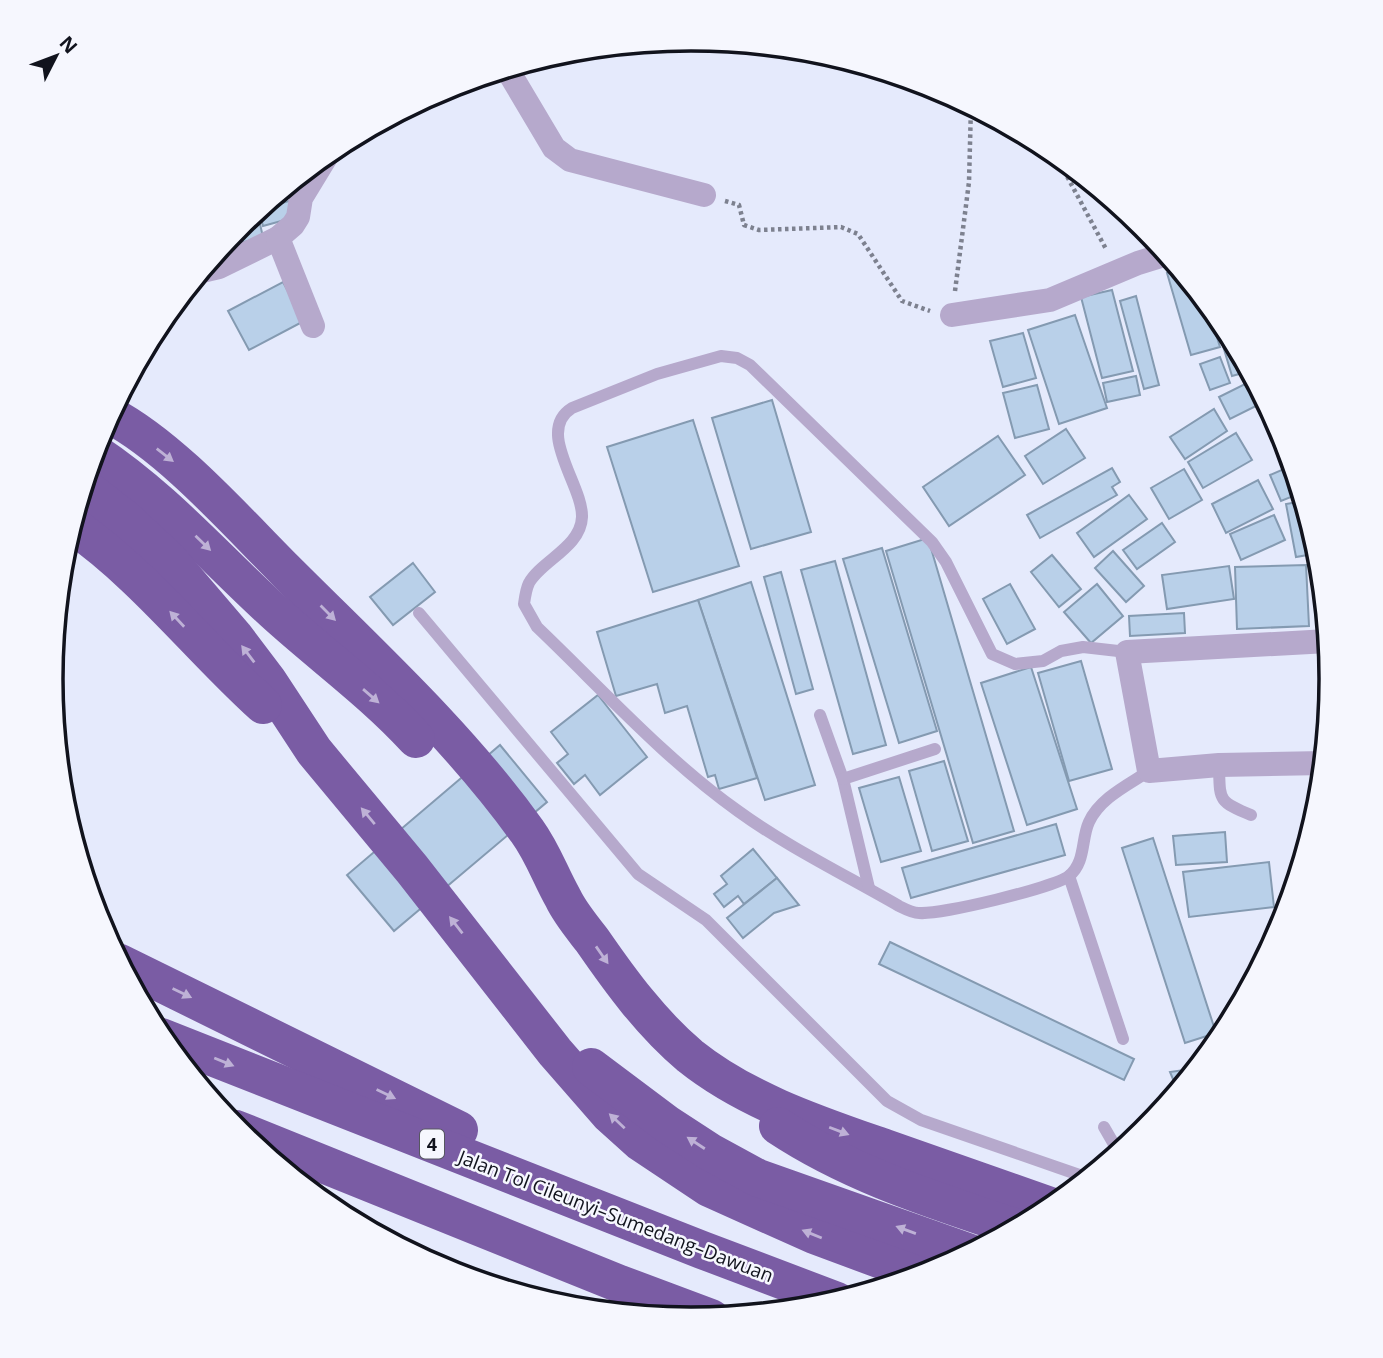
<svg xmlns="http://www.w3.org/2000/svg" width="1383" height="1358" viewBox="0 0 1383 1358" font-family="'Open Sans',sans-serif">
  <rect width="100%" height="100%" fill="#e5eafc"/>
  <g fill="#b9d0e9" stroke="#849ab1" stroke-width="2">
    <path d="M292 200 296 217 263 226 259 210Z"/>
    <path d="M257 211 263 237 226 247 225 243 239 226Z"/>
    <path d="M1180 269 1206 302 1220 347 1191 355 1167 273Z"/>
    <path d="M283 282 304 321 249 350 228 311Z"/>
    <path d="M1112 290 1133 371 1102 378 1081 297Z"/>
    <path d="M1136 296 1159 385 1144 389 1120 301Z"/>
    <path d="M1212 309 1224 323 1250 371 1232 376Z"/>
    <path d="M1075 315 1107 408 1059 424 1028 330Z"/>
    <path d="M1023 333 1036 378 1003 387 990 341Z"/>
    <path d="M1220 357 1230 383 1210 390 1200 364Z"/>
    <path d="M1136 376 1140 395 1107 402 1103 383Z"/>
    <path d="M1253 380 1264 402 1230 419 1219 397Z"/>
    <path d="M1037 385 1049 429 1015 438 1003 393Z"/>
    <path d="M772 400 811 532 751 549 712 418Z"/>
    <path d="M1214 409 1227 431 1185 459 1170 437Z"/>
    <path d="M693 420 739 566 653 592 607 447Z"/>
    <path d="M1066 429 1085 458 1043 484 1025 456Z"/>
    <path d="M1236 433 1252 460 1203 488 1188 462Z"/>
    <path d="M998 436 1025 475 949 526 923 487Z"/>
    <path d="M1293 465 1301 493 1281 501 1270 475Z"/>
    <path d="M1112 468 1120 482 1112 487 1117 495 1040 538 1027 515Z"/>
    <path d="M1184 469 1202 500 1169 519 1151 488Z"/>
    <path d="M1258 480 1273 509 1226 533 1212 504Z"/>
    <path d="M1129 495 1147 519 1094 557 1077 533Z"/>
    <path d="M1304 501 1319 553 1296 557 1286 504Z"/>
    <path d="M1274 515 1285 540 1241 560 1230 534Z"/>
    <path d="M1162 523 1175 542 1137 569 1123 550Z"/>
    <path d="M928 538 1014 831 973 843 886 551Z"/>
    <path d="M882 548 937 731 899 743 843 559Z"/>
    <path d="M1113 551 1144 586 1126 602 1095 568Z"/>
    <path d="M1052 555 1081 589 1059 607 1031 572Z"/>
    <path d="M835 561 886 745 853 754 801 570Z"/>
    <path d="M413 563 435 592 393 625 370 597Z"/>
    <path d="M1306 565 1309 626 1237 629 1235 567Z"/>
    <path d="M1229 566 1234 599 1167 609 1162 575Z"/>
    <path d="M781 572 813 689 796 694 764 577Z"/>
    <path d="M751 582 815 785 765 800 698 600Z"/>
    <path d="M1010 584 1035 629 1007 644 983 599Z"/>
    <path d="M1097 584 1123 616 1091 643 1064 612Z"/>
    <path d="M698 600 757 778 719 789 715 775 708 777 687 706 665 713 657 684 616 696 597 632Z"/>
    <path d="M1184 613 1185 633 1130 636 1129 616Z"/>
    <path d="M1081 661 1112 769 1069 781 1038 673Z"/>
    <path d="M1031 667 1077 809 1027 825 981 683Z"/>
    <path d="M598 695 647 757 600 795 585 775 574 784 557 763 568 754 551 732Z"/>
    <path d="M500 745 547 802 394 931 347 875Z"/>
    <path d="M944 761 968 841 932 851 909 771Z"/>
    <path d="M899 777 921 851 881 862 859 788Z"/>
    <path d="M1056 824 1065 855 911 898 902 868Z"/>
    <path d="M1225 832 1227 862 1176 865 1173 836Z"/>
    <path d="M1153 838 1216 1033 1185 1043 1122 848Z"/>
    <path d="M753 849 777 878 744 904 738 896 724 907 714 894 727 884 721 876Z"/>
    <path d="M1269 862 1274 907 1189 917 1183 872Z"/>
    <path d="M777 878 799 905 774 913 743 938 727 918Z"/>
    <path d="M890 942 1134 1059 1124 1080 879 964Z"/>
    <path d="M1236 1012 1224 1035 1222 1038V1016Z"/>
    <path d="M1197 1068 1178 1091 1170 1072Z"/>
  </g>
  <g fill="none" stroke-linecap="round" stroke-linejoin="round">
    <g stroke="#7d818f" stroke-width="4.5" stroke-dasharray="3.5 3.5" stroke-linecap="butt">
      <path d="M1054 152 1106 249"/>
      <path d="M725 201 739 205 744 225 759 230 841 227 858 234 902 301 930 311"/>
      <path d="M955 291 969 182 971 106"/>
    </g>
    <g stroke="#b6a9cc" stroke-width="12">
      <path d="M419 613 638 874 706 920 887 1101 921 1120 1088 1178"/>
      <path d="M1127 652 1083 647 1061 651 1043 661 1015 664 992 654 946 562 932 542 750 365 737 358 721 356 657 374 572 408C535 431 583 485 582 517 581 547 541 561 529 583 526 589 525 597 524 604L537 627C601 688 666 760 738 811 786 846 847 876 899 906 905 909 912 913 919 913 940 915 1053 888 1069 876 1086 862 1081 839 1089 822 1100 798 1128 785 1149 771"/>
      <path d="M820 715 843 779 869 888"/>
      <path d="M1219 765C1220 800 1217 801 1251 815"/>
      <path d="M843 779 935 749"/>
      <path d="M1069 876 1123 1039"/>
      <path d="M1104 1127 1119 1153"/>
    </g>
    <g stroke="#b6a9cc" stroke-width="24">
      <path d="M507 69 554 148 570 160 704 195"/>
      <path d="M202 271 219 267 278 238"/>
      <path d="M952 315 1050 300 1138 263 1167 254"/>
      <path d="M313 326 278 238 293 225 298 217 301 198 329 152"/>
      <path d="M1324 763 1219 765 1149 771 1127 652 1328 641"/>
    </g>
    <g stroke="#7a5ca4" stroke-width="38">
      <path d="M110 415C171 447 236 521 285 570 369 654 458 735 527 831 543 853 550 875 563 898 570 913 582 927 592 940 621 982 651 1023 690 1056 746 1101 819 1125 885 1148 941 1168 997 1187 1053 1207"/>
      <path d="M94 452C162 497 214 557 273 611 320 654 373 692 416 739"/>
      <path d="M84 487 125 519 169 560 234 636 268 681 314 751 412 869 555 1052 610 1115 640 1142 709 1188 814 1235 922 1275"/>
      <path d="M72 525C145 576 198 646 263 705"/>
      <path d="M120 963 459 1130"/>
      <path d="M161 1037 702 1250 837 1301"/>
      <path d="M591 1067 667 1124 710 1152 758 1178 970 1253"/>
      <path d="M778 1126C852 1175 934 1200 1017 1228"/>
      <path d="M236 1129 620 1284 711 1318"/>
    </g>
  </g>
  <defs><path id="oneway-solid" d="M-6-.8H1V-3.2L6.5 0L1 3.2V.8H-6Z" transform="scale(1.75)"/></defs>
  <g fill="#beb1d6">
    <use href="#oneway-solid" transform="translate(165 455) rotate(38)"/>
    <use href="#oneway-solid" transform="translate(203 543) rotate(44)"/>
    <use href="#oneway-solid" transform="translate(328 613) rotate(45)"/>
    <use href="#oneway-solid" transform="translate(177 619) rotate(-133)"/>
    <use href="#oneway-solid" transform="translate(248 654) rotate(-127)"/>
    <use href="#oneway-solid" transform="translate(371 696) rotate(41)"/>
    <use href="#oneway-solid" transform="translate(368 816) rotate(-130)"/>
    <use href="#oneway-solid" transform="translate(456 925) rotate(-128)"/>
    <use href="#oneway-solid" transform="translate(602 955) rotate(55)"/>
    <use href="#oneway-solid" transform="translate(182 993) rotate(26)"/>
    <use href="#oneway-solid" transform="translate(224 1062) rotate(22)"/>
    <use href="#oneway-solid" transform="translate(386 1094) rotate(26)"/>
    <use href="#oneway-solid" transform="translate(617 1121) rotate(-137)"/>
    <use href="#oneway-solid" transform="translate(839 1131) rotate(21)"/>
    <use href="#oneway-solid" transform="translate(696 1143) rotate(-147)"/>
    <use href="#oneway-solid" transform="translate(906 1230) rotate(-160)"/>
    <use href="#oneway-solid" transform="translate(812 1234) rotate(-158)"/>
  </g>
  <g text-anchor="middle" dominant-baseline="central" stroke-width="5" stroke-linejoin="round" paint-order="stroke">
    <rect fill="#f6f7fe" stroke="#565760" stroke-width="2" x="420" y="1129.5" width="24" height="29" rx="5"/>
    <g font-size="18" font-weight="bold" fill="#11131d">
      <text x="432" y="1144">4</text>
    </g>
    <g font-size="19" fill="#11131d" stroke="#f6f7fe">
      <text transform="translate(616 1216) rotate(21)">Jalan Tol Cileunyi–Sumedang–Dawuan</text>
    </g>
  </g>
  <path d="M0 0H1383V1358H0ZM63 679a628 628 0 1 1 1256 0a628 628 0 1 1-1256 0Z" fill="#f6f7fe" fill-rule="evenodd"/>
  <path fill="none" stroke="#11131d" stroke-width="3.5" d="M63 679a628 628 0 1 1 1256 0a628 628 0 1 1-1256 0Z"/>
  <g transform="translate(56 56) rotate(48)" stroke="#f6f7fe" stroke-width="5" paint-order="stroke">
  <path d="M0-5L12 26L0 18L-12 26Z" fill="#11131d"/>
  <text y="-10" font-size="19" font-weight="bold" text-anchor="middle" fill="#11131d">N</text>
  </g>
</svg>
